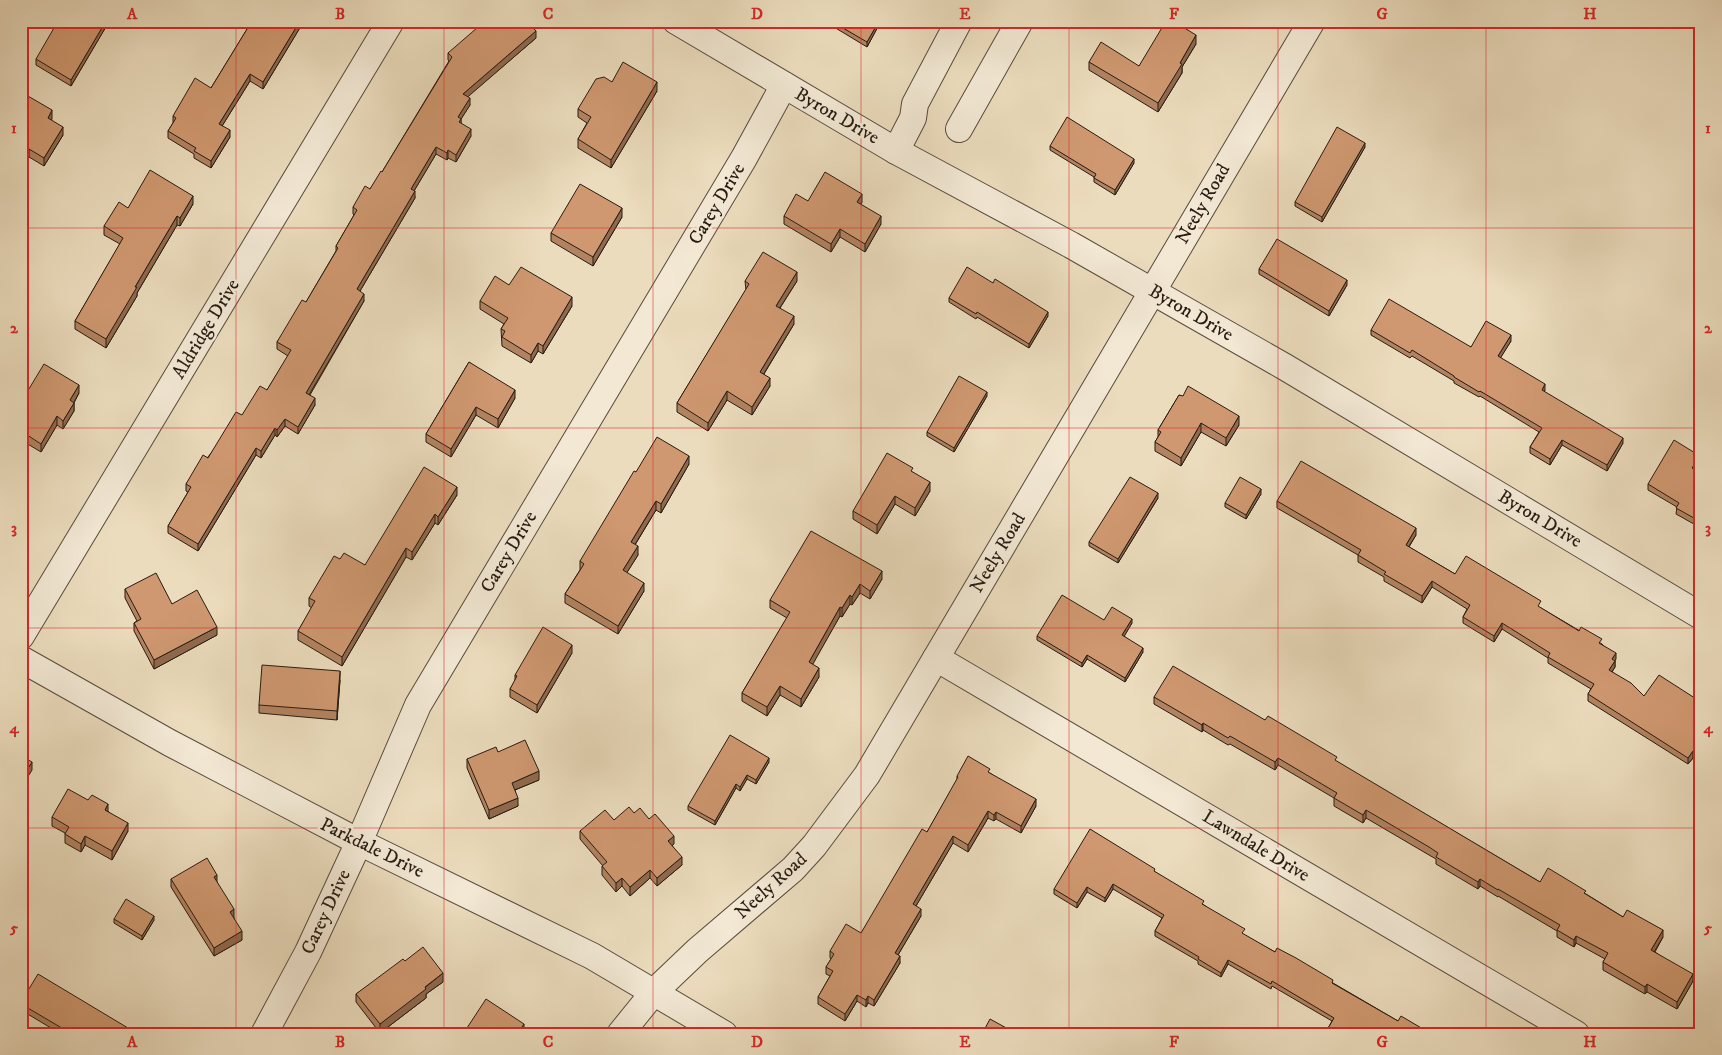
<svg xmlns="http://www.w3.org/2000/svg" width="1722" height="1055" viewBox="0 0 1722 1055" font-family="'IM FELL DW Pica',serif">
  <rect width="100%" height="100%" fill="#ebdcbd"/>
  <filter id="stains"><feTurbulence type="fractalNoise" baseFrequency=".004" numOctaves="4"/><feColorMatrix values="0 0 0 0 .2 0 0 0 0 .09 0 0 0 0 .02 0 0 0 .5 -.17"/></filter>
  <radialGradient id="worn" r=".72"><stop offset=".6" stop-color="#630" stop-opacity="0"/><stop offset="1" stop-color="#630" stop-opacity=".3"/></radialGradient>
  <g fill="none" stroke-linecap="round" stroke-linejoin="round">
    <defs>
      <g id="minor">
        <path d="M676 21 896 151 1071 245 1285 367 1701 616"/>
        <path d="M959 129 1020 21"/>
        <path d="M896 151 913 118 915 104 959 21"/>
        <path d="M21 636 391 21"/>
        <path d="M936 658 1576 1034"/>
        <path d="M21 659 170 743 359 842 592 956 724 1034"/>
        <path d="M264 1034 308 952 359 842 418 705 744 158 784 85"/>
        <path d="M620 1034 654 992 697 951 793 869 814 846 867 775 1312 21"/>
      </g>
    </defs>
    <use href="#minor" stroke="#584b3d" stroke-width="28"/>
    <use href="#minor" stroke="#f2e8d4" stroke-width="26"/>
  </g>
  <g fill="#b28360" stroke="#271b12">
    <path d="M107 21V25L71 86 36 65V59Z"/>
    <path d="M252 21H304L263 89 250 81 222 126 230 137 211 168 194 158V154L168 138V131L173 123V116L211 88Z"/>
    <path d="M824 21H881L867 47Z"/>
    <path d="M536 38 467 97 470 105 461 119V123L471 136 456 162 448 158 447 160 436 154 414 191 415 198 360 291 364 301 310 395 315 405 298 434 285 426 277 437 275 435 261 458 256 455 198 551 168 533V526L188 492 186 491V484L242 415 267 390 288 356 277 349V342L306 302 336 251V246L354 215 353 214V207L370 189 382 172 449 61 448 60V53Z"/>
    <path d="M1196 44 1182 67V73L1158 112 1089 70V62L1139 66Z"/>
    <path d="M612 82 657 91 611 168 578 148V139L587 123 578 117V109Z"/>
    <path d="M21 92 52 119 51 120 63 135 44 166 29 157 21 171Z"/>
    <path d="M1050 146 1134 163 1115 195 1094 182V177L1050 150Z"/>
    <path d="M1365 147 1322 222 1295 206V202Z"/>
    <path d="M808 201 862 202 861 204 881 224 865 252 840 237 831 252 784 224V216Z"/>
    <path d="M193 204 180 226 177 225 137 293V296L106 348 75 329V321L120 244 104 235V226L128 208Z"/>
    <path d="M622 217 593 266 551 241V233Z"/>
    <path d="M1259 269 1347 285 1329 316 1259 274Z"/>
    <path d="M745 281H797L780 308 794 324 764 374 770 386 752 415 727 400 708 431 677 412V403L746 290Z"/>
    <path d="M993 283 1048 316 1029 348 977 317 976 319 949 302V298Z"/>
    <path d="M509 285 572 306 543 354 538 351 531 363 502 346 501 329 504 324 480 309V301Z"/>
    <path d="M1371 330 1471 347 1511 341 1500 358 1545 390 1544 392 1623 443 1607 471 1562 445 1550 465 1530 453V447L1539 432 1480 396 1479 397 1454 383V381L1412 356 1410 358 1371 335Z"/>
    <path d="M469 362 515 398 498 428 476 415 451 457 426 442V434Z"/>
    <path d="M79 393 74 403V411L63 429 57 425 41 452 21 440V402Z"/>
    <path d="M1179 395 1239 425 1226 446 1201 432 1181 466 1155 451V442L1158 437V430Z"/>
    <path d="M987 396 954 452 927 436V432Z"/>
    <path d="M1700 462 1695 470 1701 473V528L1676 514 1677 507 1648 490V484Z"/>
    <path d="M689 464 661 513 656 510 635 545 638 555 627 572 644 591 618 634 565 603V594L580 570V561Z"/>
    <path d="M913 472 930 491 915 516 895 504 877 534 853 519V511Z"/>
    <path d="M1261 494 1246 519 1225 507V503Z"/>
    <path d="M457 495 438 525 435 523 412 560 406 557 342 666 298 640V631L312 608 309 606V598L340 559 365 565Z"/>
    <path d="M1158 498 1118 563 1089 546V542Z"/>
    <path d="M1277 501 1416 535 1409 547 1455 574 1541 608 1602 644 1616 659 1615 660V667L1612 672 1644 696 1701 702V762L1693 758 1688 764 1588 701V694L1591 689 1548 663V658L1502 629 1494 642 1463 623V617L1467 609 1432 587 1422 603 1384 581V577L1358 562V555L1277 508Z"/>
    <path d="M882 579 870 599 860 593 852 605 850 604 842 617 840 616 812 664 819 677 801 707 780 695 767 716 742 701V693L787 618 770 608V600Z"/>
    <path d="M125 589 172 604 217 635 154 669 134 631V623L137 621 125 598Z"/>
    <path d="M1104 620 1132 623 1124 636 1143 652 1125 682 1087 659 1082 667 1037 640V636Z"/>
    <path d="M572 653 537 713 510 697V689L515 681V675Z"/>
    <path d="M340 680 337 720 259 713V705Z"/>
    <path d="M1154 697 1265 720 1337 762 1540 882 1586 894 1623 917 1663 937 1655 952 1693 981 1677 1009 1647 992 1645 994 1603 970V962L1605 959 1576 943 1574 947 1557 937V931L1498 896V897L1480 886 1478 889 1436 864V859L1429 855 1366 818 1363 823 1334 806V798L1278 765 1275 770 1230 744 1228 745 1203 730 1202 732 1154 704Z"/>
    <path d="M498 752 539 780 515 790 518 806 489 819 467 768V759Z"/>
    <path d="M769 762 756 784 747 779 740 791 736 788 715 825 688 810V806Z"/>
    <path d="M990 773 1036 806 1021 833 996 819 994 821 988 818 968 852 953 843 916 906 921 916 898 955 900 963 874 1006 868 1003 866 1007 857 1001 845 1021 818 1004V997L830 976 826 974V967L831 959 830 958V951L861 933 927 832 957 780V776Z"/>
    <path d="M108 811 128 831 112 860 85 845 81 852 65 843V833L52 826V817Z"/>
    <path d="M634 813 649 819 674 844 672 845 682 865 657 886 650 878 630 896 622 886 616 892 602 875V866H603L580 839V831Z"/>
    <path d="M1155 872 1204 905 1244 935 1275 952 1333 983 1398 1021 1423 1034H1327V1030L1332 1021 1272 986 1271 989 1228 964 1221 977 1198 964V961L1155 936V931L1162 918 1113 889 1105 902 1087 892 1077 908 1054 894V889Z"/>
    <path d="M171 879 217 882 234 918 242 940 214 956 171 887Z"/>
    <path d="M114 919 154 920 142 940 114 923Z"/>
    <path d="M405 961 443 982 426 994V998L380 1033 356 1002V994Z"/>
    <path d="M21 1002 138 1034H61L21 1010Z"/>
  </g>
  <g fill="#916a4e" stroke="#271b12">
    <path d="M106 21H107V25L71 86V80Z"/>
    <path d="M300 21H304L263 89V82Z"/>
    <path d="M879 21H881L867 47V42Z"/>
    <path d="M536 31V38L463 101V94Z"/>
    <path d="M1196 35V44L1182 67V73L1158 112V103L1180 63Z"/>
    <path d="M250 74V81L219 131V124Z"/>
    <path d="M657 82V91L611 168V160Z"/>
    <path d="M470 98V105L461 119V126L459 129 458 117Z"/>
    <path d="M52 110V119L48 126V118Z"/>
    <path d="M63 127V135L44 166V158Z"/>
    <path d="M471 129V136L456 162V155Z"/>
    <path d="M230 130V137L211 168V161Z"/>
    <path d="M1365 143V147L1322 222V217Z"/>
    <path d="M436 147V154L411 196V189Z"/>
    <path d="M29 149V157L21 171V162Z"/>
    <path d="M448 150V158L447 160V153Z"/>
    <path d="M1134 159V163L1115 195V190Z"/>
    <path d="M415 191V198L357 296V289Z"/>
    <path d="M862 194V202L857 210V202Z"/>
    <path d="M193 196V204L180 226V218Z"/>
    <path d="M622 208V217L593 266V257Z"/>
    <path d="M177 216V225L137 293V296L106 348V339L135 287Z"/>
    <path d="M881 216V224L865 252V244Z"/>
    <path d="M840 229V237L831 252V244Z"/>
    <path d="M797 272V281L776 314V306Z"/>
    <path d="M1347 280V285L1329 316V311Z"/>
    <path d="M364 294V301L306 400V393Z"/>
    <path d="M572 297V306L543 354V346Z"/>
    <path d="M1048 312V316L1029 348V344Z"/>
    <path d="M794 316V324L760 380V372Z"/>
    <path d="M1511 335V341L1498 362V356Z"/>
    <path d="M538 343V351L531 363V355Z"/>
    <path d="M770 378V386L752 415V407Z"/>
    <path d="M1545 384V390L1542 396V390Z"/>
    <path d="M79 385V393L70 409V400Z"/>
    <path d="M515 390V398L498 428V419Z"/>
    <path d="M727 391V400L708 431V423Z"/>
    <path d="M987 392V396L954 452V448Z"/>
    <path d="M315 398V405L298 434V427Z"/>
    <path d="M74 403V411L63 429V421Z"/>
    <path d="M476 407V415L451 457V449Z"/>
    <path d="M57 416V425L41 452V444Z"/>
    <path d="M1239 416V425L1226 446V438Z"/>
    <path d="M285 419V426L277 437V430Z"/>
    <path d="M1201 423V432L1181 466V458Z"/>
    <path d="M275 428V435L261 458V451Z"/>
    <path d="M1623 438V443L1607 471V465Z"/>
    <path d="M1562 440V445L1550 465V459Z"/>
    <path d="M256 448V455L198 551V544Z"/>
    <path d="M689 456V464L661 513V504Z"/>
    <path d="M1700 456V462L1692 474V468Z"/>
    <path d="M930 482V491L915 516V508Z"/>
    <path d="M457 487V495L438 525V517Z"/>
    <path d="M1261 489V494L1246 519V515Z"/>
    <path d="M1158 493V498L1118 563V559Z"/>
    <path d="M895 496V504L877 534V525Z"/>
    <path d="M656 501V510L631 551V542Z"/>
    <path d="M435 514V523L412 560V552Z"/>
    <path d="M1416 528V535L1406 551V545Z"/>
    <path d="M638 546V555L623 579V570Z"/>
    <path d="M406 548V557L342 666V657Z"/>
    <path d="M882 571V579L870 599V591Z"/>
    <path d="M1432 581V587L1422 603V596Z"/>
    <path d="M644 583V591L618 634V626Z"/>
    <path d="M860 584V593L852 605V597Z"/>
    <path d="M850 595V604L842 617V608Z"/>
    <path d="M840 607V616L809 671V662Z"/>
    <path d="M1132 619V623L1122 640V635Z"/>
    <path d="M1502 623V629L1494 642V636Z"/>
    <path d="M217 627V635L154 669V660Z"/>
    <path d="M572 645V653L537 713V705Z"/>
    <path d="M1143 648V652L1125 682V678Z"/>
    <path d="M1616 653V659L1612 665V659Z"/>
    <path d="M1087 655V659L1082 667V663Z"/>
    <path d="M1615 661V667L1609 676V670Z"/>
    <path d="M819 668V677L801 707V699Z"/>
    <path d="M340 671V680L337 720V711Z"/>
    <path d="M780 686V695L767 716V707Z"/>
    <path d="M1203 723V730L1202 732V725Z"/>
    <path d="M1693 751V758L1688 764V758Z"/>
    <path d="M769 758V762L756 784V780Z"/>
    <path d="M1278 758V765L1275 770V762Z"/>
    <path d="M32 762V770L21 788V779Z"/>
    <path d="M539 771V780L512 791V783Z"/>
    <path d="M747 775V779L740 791V787Z"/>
    <path d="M736 784V788L715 825V821Z"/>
    <path d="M518 798V806L489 819V810Z"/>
    <path d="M1036 799V806L1021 833V826Z"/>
    <path d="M108 804V812L105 810Z"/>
    <path d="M1366 810V818L1363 823V815Z"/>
    <path d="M988 811V818L968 852V845Z"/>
    <path d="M996 812V819L994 821V815Z"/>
    <path d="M128 823V831L112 860V851Z"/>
    <path d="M85 836V845L81 852V844Z"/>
    <path d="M674 836V844L668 849V841Z"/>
    <path d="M953 836V843L913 911V904Z"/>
    <path d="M682 857V865L657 886V878Z"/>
    <path d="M650 870V878L630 896V887Z"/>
    <path d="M217 875V883L214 877Z"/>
    <path d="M622 878V886L616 892V883Z"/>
    <path d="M1480 879V886L1478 889V882Z"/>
    <path d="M1113 884V889L1105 902V898Z"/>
    <path d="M1087 887V892L1077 908V903Z"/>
    <path d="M234 909V918L230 920V912Z"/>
    <path d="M921 909V916L895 960V953Z"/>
    <path d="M154 916V920L142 940V936Z"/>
    <path d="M1663 930V937L1651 957V950Z"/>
    <path d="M242 931V940L214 956V948Z"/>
    <path d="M1576 936V943L1574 947V940Z"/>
    <path d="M900 956V963L874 1006V1000Z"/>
    <path d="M1228 960V964L1221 977V973Z"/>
    <path d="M443 973V982L426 994V998L380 1033V1024Z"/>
    <path d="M1693 974V981L1677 1009V1002Z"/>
    <path d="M1647 984V992L1645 994V987Z"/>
    <path d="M857 995V1001L845 1021V1014Z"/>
    <path d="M868 996V1003L866 1007V1000Z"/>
    <path d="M524 1024V1032L523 1034H517Z"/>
  </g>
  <g fill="#cf9870" stroke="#271b12">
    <path d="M58 21H106L71 80 36 59Z"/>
    <path d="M252 21H300L263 82 250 74 219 124 230 130 211 161 194 151 196 148 168 131 176 118 173 116 195 78 211 88Z"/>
    <path d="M485 21H527L536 31 463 94 470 98 458 117 461 119 459 122 471 129 456 155 448 150 447 153 436 147 411 189 415 191 357 289 364 294 306 393 315 398 298 427 285 419 277 430 275 428 261 451 256 448 198 544 168 526 191 487 186 484 203 455 208 458 236 412 242 415 260 386 267 390 291 350 277 342 302 300 306 302 338 248 336 246 357 210 353 207 365 186 370 189 381 171 382 172 452 57 448 53Z"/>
    <path d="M831 21H879L867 42Z"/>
    <path d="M1166 21H1173L1196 35 1180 63 1182 64 1158 103 1089 62 1101 42 1139 66Z"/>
    <path d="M623 62 657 82 611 160 578 139 591 117 578 109 596 79 604 77 612 82Z"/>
    <path d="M21 92 52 110 48 118 63 127 44 158 29 149 21 162Z"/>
    <path d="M1067 117 1134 159 1115 190 1094 178 1096 174 1050 146Z"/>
    <path d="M1337 127 1365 143 1322 217 1295 202Z"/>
    <path d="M150 170 193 196 180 218 177 216 135 287H137L106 339 75 321 123 238 104 226 119 202 128 208Z"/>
    <path d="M825 172 862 194 857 202 881 216 865 244 840 229 831 244 784 216 796 194 808 201Z"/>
    <path d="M580 184 622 208 593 257 551 233Z"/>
    <path d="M1277 239 1347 280 1329 311 1259 269Z"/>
    <path d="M763 252 797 272 776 306 794 316 760 372 770 378 752 407 727 391 708 423 677 403 749 284 745 281Z"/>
    <path d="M521 267 572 297 543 346 538 343 531 355 502 337 505 331 501 329 508 318 480 301 495 276 509 285Z"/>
    <path d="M967 267 993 283 995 279 1048 312 1029 344 977 312 976 314 949 298Z"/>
    <path d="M1389 299 1471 347 1486 321 1511 335 1498 356 1545 384 1542 390 1623 438 1607 465 1562 440 1550 459 1530 447 1542 428 1480 391 1479 392 1454 377V376L1412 350 1410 353 1371 330Z"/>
    <path d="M469 362 515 390 498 419 476 407 451 449 426 434Z"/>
    <path d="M44 364 79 385 70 400 74 403 63 421 57 416 41 444 21 431V402Z"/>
    <path d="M959 376 987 392 954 448 927 432Z"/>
    <path d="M1188 386 1239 416 1226 438 1201 423 1181 458 1155 442 1161 432 1158 430 1179 395 1183 396Z"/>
    <path d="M657 437 689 456 661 504 656 501 631 542 638 546 623 570 644 583 618 626 565 594 584 564 580 561 634 471 636 472Z"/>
    <path d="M1674 440 1700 456 1692 468 1701 473V522L1676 508 1679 503 1648 484Z"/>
    <path d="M887 453 913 468 911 471 930 482 915 508 895 496 877 525 853 511Z"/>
    <path d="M1301 461 1416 528 1406 545 1455 574 1466 556 1541 601 1538 606 1579 631 1581 627 1602 639 1599 643 1616 653 1612 659 1615 661 1609 670 1631 683 1644 696 1659 675 1701 702V756L1693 751 1688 758 1588 694 1594 684 1548 657 1550 653 1502 623 1494 636 1463 617 1470 605 1432 581 1422 596 1384 574 1386 572 1358 555 1361 550 1277 501Z"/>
    <path d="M424 467 457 487 438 517 435 514 412 552 406 548 342 657 298 631 315 601 309 598 334 556 340 559 344 553 365 565Z"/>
    <path d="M1130 477 1158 493 1118 559 1089 542Z"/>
    <path d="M1240 477 1261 489 1246 515 1225 503Z"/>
    <path d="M811 531 882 571 870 591 860 584 852 597 850 595 842 608 840 607 809 662 819 668 801 699 780 686 767 707 742 693 790 612 770 600Z"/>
    <path d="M156 573 172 604 197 590 217 627 154 660 134 623 141 619 125 589Z"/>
    <path d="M1062 595 1104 620 1112 607 1132 619 1122 635 1143 648 1125 678 1087 655 1082 663 1037 636Z"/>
    <path d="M543 627 572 645 537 705 510 689 517 676 515 675Z"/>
    <path d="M262 665 340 671 337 711 259 705Z"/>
    <path d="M1173 666 1265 720 1268 716 1337 757 1335 760 1540 882 1548 868 1586 891 1584 893 1623 917 1627 910 1663 930 1651 950 1693 974 1677 1002 1647 984 1645 987 1603 962 1608 953 1576 936 1574 940 1557 930 1560 925 1498 889V890L1480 879 1478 882 1436 857 1438 853 1429 847 1366 810 1363 815 1334 798 1337 793 1278 758 1275 762 1230 736 1228 738 1203 723 1202 725 1154 697Z"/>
    <path d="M730 735 769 758 756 780 747 775 740 787 736 784 715 821 688 806Z"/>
    <path d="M525 740 539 771 512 783 518 798 489 810 467 759 496 747 498 752Z"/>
    <path d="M21 756 32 762 21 779Z"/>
    <path d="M968 756 990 769 988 772 1036 799 1021 826 996 812 994 815 988 811 968 845 953 836 913 904 921 909 895 953 900 956 874 1000 868 996 866 1000 857 995 845 1014 818 997 833 971 826 967 834 954 830 951 846 924 861 933 922 829 927 832 958 777 957 776Z"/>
    <path d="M68 789 88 800 92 795 108 804 105 810 128 823 112 851 85 836 81 844 65 834 69 827 52 817Z"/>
    <path d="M629 807 634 813 640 808 649 819 655 814 674 836 668 841 682 857 657 878 650 870 630 887 622 878 616 883 602 866 607 862 580 831 605 810 614 820Z"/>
    <path d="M1090 829 1155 869 1154 871 1204 901 1202 904 1245 929 1242 933 1275 952 1277 948 1296 958 1333 980 1332 983 1398 1021 1401 1016 1423 1029 1420 1034H1334L1327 1030 1334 1018 1272 981 1271 984 1228 960 1221 973 1198 959 1199 957 1155 931 1164 915 1113 884 1105 898 1087 887 1077 903 1054 889Z"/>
    <path d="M207 858 217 875 214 877 234 909 230 912 242 931 214 948 171 879Z"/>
    <path d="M126 899 154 916 142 936 114 919Z"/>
    <path d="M423 947 443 973 425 987 426 989 380 1024 356 994 403 959 405 961Z"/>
    <path d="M38 974 138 1034H72L21 1004V1002Z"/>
    <path d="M486 999 524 1024 517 1034H463Z"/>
    <path d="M990 1019 1010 1030 1007 1034H982Z"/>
  </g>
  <path fill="none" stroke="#d62828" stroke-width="1" stroke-opacity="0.55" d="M236 21V1034M444 21V1034M653 21V1034M861 21V1034M1069 21V1034M1278 21V1034M1486 21V1034M21 228H1701M21 428H1701M21 628H1701M21 828H1701"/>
  <g text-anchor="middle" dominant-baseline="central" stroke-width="5" stroke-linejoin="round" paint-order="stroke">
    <g font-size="19" fill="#271b12" stroke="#f2e8d4">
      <text transform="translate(837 116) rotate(30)">Byron Drive</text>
      <text transform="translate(717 204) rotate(-59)">Carey Drive</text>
      <text transform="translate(1203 204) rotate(-60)">Neely Road</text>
      <text transform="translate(1191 313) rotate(30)">Byron Drive</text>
      <text transform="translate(206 329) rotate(-59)">Aldridge Drive</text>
      <text transform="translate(1540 519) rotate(31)">Byron Drive</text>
      <text transform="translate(509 552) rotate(-59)">Carey Drive</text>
      <text transform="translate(998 553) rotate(-59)">Neely Road</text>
      <text transform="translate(1256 846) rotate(31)">Lawndale Drive</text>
      <text transform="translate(372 848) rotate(26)">Parkdale Drive</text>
      <text transform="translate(771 886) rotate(-42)">Neely Road</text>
      <text transform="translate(326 912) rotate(-65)">Carey Drive</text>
    </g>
  </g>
  <rect width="1722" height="1055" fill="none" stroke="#ebdcbd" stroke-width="55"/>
  <rect x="28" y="28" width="1666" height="1000" fill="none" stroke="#d62828" stroke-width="2"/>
  <g font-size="16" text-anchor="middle" font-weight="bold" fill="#d62828">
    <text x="132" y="19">A</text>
    <text x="340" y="19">B</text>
    <text x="548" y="19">C</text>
    <text x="757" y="19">D</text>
    <text x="965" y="19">E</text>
    <text x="1174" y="19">F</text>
    <text x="1382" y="19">G</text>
    <text x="1590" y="19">H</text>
    <text x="14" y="133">1</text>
    <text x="1708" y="133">1</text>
    <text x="14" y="333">2</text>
    <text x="1708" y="333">2</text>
    <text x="14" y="533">3</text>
    <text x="1708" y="533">3</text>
    <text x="14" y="733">4</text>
    <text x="1708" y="733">4</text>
    <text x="14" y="933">5</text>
    <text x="1708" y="933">5</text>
    <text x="132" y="1047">A</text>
    <text x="340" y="1047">B</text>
    <text x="548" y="1047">C</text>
    <text x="757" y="1047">D</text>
    <text x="965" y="1047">E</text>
    <text x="1174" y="1047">F</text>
    <text x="1382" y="1047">G</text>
    <text x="1590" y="1047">H</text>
  </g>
  <rect width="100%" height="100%" filter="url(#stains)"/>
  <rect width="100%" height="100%" fill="url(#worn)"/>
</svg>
